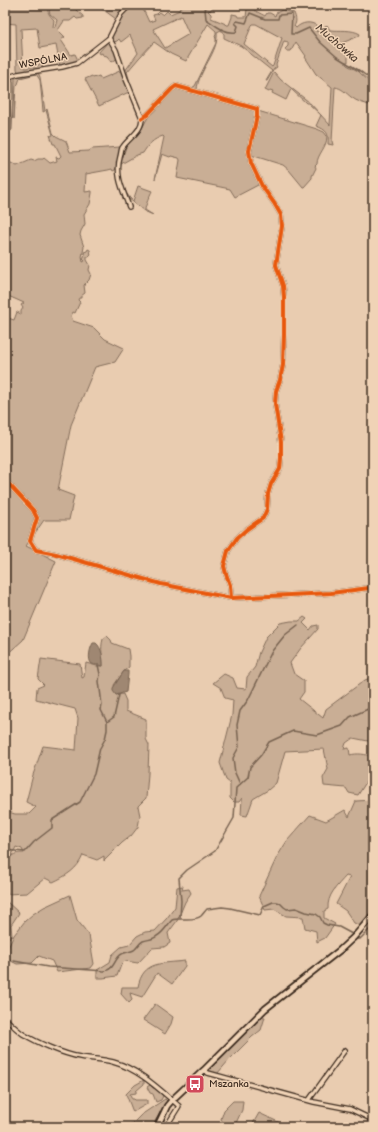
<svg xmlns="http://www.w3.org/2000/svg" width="378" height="1132" viewBox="0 0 378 1132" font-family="'Balsamiq Sans',sans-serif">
  <rect width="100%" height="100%" fill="#e9ccb0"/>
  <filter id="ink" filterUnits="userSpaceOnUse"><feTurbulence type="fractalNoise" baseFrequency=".025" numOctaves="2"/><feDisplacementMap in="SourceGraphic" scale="8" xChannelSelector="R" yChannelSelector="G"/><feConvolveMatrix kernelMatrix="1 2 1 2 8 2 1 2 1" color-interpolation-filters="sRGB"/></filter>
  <g filter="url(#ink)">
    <g fill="#c9ae95" stroke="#826c5a" fill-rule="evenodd">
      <path d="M5 5H48C47 14 49 14 54 20L53 27H55L57 20 50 14 49 10 51 9V5H80L76 10 83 16V18L77 19 75 17 70 21H64L58 30 65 37 61 40 71 55 75 54 78 60H80L73 63 60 66 56 45 40 48 37 28 21 29 23 67 26 68 39 65 42 60 43 69 18 72 17 69 16 24 5 23Z"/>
      <path d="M97 5H126L122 10 116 19Z"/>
      <path d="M133 5H144L143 9 149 22 155 20 153 15 157 14 159 12 163 15 167 11 170 14 180 10 182 6 179 5H213L211 10 208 11 211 14V18L226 24 227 25H229L232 17V14L237 15 238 17H246L247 9 252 8C256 12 260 13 265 16L267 13H270L275 16 276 13 282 10 294 13C296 18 297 22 294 26L296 28C302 22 311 21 317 26L316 31 317 32 322 30 327 25 330 30C340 31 352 29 360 34L359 36 342 43 341 48 348 57V62H345L347 65 358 71 373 85V106C366 104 357 102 351 97 346 93 342 88 335 87L332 141 333 145 328 144C329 133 327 130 316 126L321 115 308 103H306L291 89 286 100 272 93 273 91 270 90 269 92 265 90 274 72 281 80 309 102 330 125 332 87 316 74 305 57 306 56 296 42 291 51H286L285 49 288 46V42L284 41 276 65 277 67 274 69 267 81H266L272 71 241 46 224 38V34L221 30 217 32C219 53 198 70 197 90L190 89 195 86 216 43V39L215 36 216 35V31L208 24 186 61 171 54 154 42 139 58 127 72 134 96 142 112 144 114H146V115C145 115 143 115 142 114 138 111 127 78 125 71L138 53 130 35 121 42 119 39 117 41 114 42 111 36 121 17ZM181 16 189 34 165 48 153 29ZM253 24H256L282 38 273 66 272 67 244 44 252 25Z"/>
      <path d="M108 42H111L118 58 112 62 107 56 103 55 102 53 100 54 99 52Z"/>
      <path d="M122 70 140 118V125L125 143 117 168H116L115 170 113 171 112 169 108 170 86 174 85 192 92 191V193L90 204 84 214 85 224 81 231 80 235 84 247 82 257 83 262 85 261 83 259 85 254 84 252 87 251 88 249 90 250 91 255 89 257H87V260L90 265 89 270 91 274 89 280 84 285 85 293 81 296V298H79L78 300 80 302 75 313 73 312 71 316 73 321 94 328 105 339 124 348 115 362 95 367 71 425 58 490 74 496 69 520H44L26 546 56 561 23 640 5 656V317L14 320 17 312 21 314V311L23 308 21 305 24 303 6 295 5 297V160L17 166 31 160 34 161 38 159H43L44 158 50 163 57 161 56 157 59 158 61 156 55 144H53L50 135 51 136 53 135 46 110 47 109 53 133 56 136 66 141 70 152 89 151 92 149 120 147 129 138 138 127 140 119 129 92 99 106 85 79 92 76 93 78 99 76 101 79Z"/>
      <path d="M38 72 40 77 45 111 43 112V111L40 80 36 74 20 78 18 84 16 86 14 119 15 77Z"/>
      <path d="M12 78 13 79V103L12 130 5 134 11 129 13 97V81L5 83V80Z"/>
      <path d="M176 89H180L254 110 255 114 249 152 253 170 258 182V185L235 197 230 189 177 178 180 160 179 158 171 156 170 157 162 154 155 179 164 137 163 136C153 139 148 145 143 153L137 155 121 164C118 175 124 194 133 201L138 186 152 191C150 195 145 206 145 210L153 215 144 211 128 198 120 176 119 168 126 147 140 132 147 119 172 91Z"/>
      <path d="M258 111 317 129 324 132 327 136C327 148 317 154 317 164L315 166 316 168 312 176V178L304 187H303L289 170 283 165 251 155Z"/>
      <path d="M304 617 307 619 303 623 310 630 313 626 318 625V629L301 648 290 663 294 674 304 681V692L299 699 323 718 326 709 365 680 373 677V742L353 738 346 743 344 749 349 748 350 755C357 753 366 754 373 757V771L358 795 349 793 346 788 324 786 323 778 328 769 324 749 285 751 276 783 268 790 253 799 247 816 241 815 242 798 239 802H234L230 798V783L226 780 220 763 232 715 233 700 225 698 221 688 213 683 224 674 233 678 237 688 246 689 247 677 255 667 259 652 266 637 280 623 291 621H299Z"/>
      <path d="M107 636 111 640 112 643 128 649 129 656V667L124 671 114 685 116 695 123 694 126 701V711L146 719V739L149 745 148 774 146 798 138 806 140 816 138 827 131 836 122 843 104 861V856L97 860 83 855C78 869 66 876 53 882L45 878 27 893 7 894 5 889V862C9 860 9 859 12 856 15 853 20 853 24 853L22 849 16 847 12 855H5V811L15 814H29L36 807 26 802 33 775 43 746 76 750 78 718 75 709 36 699 37 688 44 685 38 679 41 659 80 664 82 678 84 677 86 663 97 666H103C103 655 100 650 103 639Z"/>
      <path d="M373 800V913L360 926 354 923 346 911 336 904 350 877 346 876C337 886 327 895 328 909L324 911V918L335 924 325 938 317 942 316 931 305 928 303 917 286 916 274 909 265 910 259 896 277 857 287 841 310 815 326 821 345 810 349 817 356 801Z"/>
      <path d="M183 886 182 890 189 889 191 893 185 902 177 921 168 933 170 943 164 947 152 948 138 963 125 961 121 965 117 976 103 978H97V970L110 962 112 955 121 947 129 945 137 936 145 932 155 931 167 918 175 907 177 887Z"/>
      <path d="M70 895 77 920 89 935 94 964 91 968 57 972 52 961 39 956 32 963 17 964 9 960 8 948 14 935 25 921 33 914 44 907Z"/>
      <path d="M6 901 19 913 11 925 12 936 6 939H5V907Z"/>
      <path d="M185 961V966L172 984 157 973 142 997 130 993 132 1000 129 1003 121 994 122 987H138C143 960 163 964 185 961Z"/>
      <path d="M155 1004 173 1017 171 1024 165 1034 143 1020Z"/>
      <path d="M262 1017H265L261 1030 252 1037 229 1060 217 1074 208 1071Z"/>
      <path d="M144 1080V1084L136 1091V1093L130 1094 132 1099H134L135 1100H147V1104L133 1112 126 1094 135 1085Z"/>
      <path d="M150 1085 153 1088 156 1089 163 1096 161 1100 156 1102 153 1094 150 1093 147 1087Z"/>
      <path d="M165 1099 167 1101 163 1107 157 1118 156 1119 154 1127H129L141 1115Z"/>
      <path d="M233 1101H243L242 1110 236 1123 231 1127 223 1122 221 1119 224 1110Z"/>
      <path d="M259 1113 289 1127H251Z"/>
    </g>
    <g fill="#9f8772" stroke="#776250">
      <path d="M93 643H96C102 648 103 658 103 666 100 665 95 665 92 664 87 660 90 648 93 643Z"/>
      <path d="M124 671H128V674L126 692 116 695 113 691V688Z"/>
    </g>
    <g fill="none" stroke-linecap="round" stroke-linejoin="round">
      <g stroke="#776250" stroke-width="1.5">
        <path d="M208 5 205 9 206 19C215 25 225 34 236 32L238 26 235 23 237 21 246 23 250 13 265 19H278L279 15 292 14 291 34H296L309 28 320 42 337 57 360 71 373 81"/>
        <path d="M107 722 114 717 119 695"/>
        <path d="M240 784 235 773 233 758 239 747 237 725 240 711 248 700 272 651 285 635 298 625"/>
        <path d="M5 850 25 852 34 842 52 828V820L80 802 94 774 100 748 105 739 107 730V722L101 710 102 705 99 681 100 674 98 665"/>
        <path d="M5 875V885"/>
        <path d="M180 918 181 901 179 878 187 870 215 851 234 818 236 788 248 777 250 767 261 755 269 742 293 731 317 735 342 726 350 717 368 709 373 704"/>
        <path d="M357 939H360L373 926"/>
        <path d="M5 959 8 960"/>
        <path d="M14 961 48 967 105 971C116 968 114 958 122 954 125 952 130 952 134 950 137 948 139 943 143 941 148 939 153 940 157 936 164 932 167 925 172 920 180 917 194 922 201 916 203 914 205 911 207 909L222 907 230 908 260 915 264 906 273 902H277L280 903 284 907 287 909 296 908 306 912 316 914 320 917 323 923 327 925 339 927 352 934"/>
      </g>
      <defs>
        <g id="street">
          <path d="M109 38 116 50 126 79 142 118C142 132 129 137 122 148 121 150 121 154 120 157 115 176 123 190 129 207"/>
          <path d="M5 78 18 74 62 67 77 63 109 38 121 14 130 5"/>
          <path d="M142 118 147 115 172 89 176 86 257 109V116L249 151 251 163 262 186 274 203 281 215 282 226 276 265 283 286 284 297V335L283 365 280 380 276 391 275 404 281 442V458L280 469 271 484 268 494 267 509 263 518 247 529 237 538 228 551 224 566 226 574 230 585 231 598"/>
          <path d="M5 480 33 510 37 518 30 541 36 550 56 554 161 584 231 598 331 593 369 588 373 589"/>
          <path d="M5 1018C11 1024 16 1029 23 1034 38 1043 63 1054 80 1057 91 1059 102 1059 113 1062 139 1069 159 1089 179 1106L166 1127"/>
          <path d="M204 1070 208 1073 314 1102 350 1109 373 1120"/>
          <path d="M309 1100 345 1050"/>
        </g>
        <path id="secondary" d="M157 1127 167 1106 172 1100 204 1070 265 1009 340 950 354 937 373 915"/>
      </defs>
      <use href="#street" stroke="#3b2a1e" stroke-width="6"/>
      <use href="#secondary" stroke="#3b2a1e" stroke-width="8"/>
      <use href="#street" stroke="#f0d3b6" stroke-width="3.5"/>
      <use href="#secondary" stroke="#f0d3b6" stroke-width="4.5"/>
      <defs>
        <g id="cycleway">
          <path d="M142 118 147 115 172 89 176 86 257 109V116L249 151 251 163 262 186 274 203 281 215 282 226 276 265 283 286 284 297V335L283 365 280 380 276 391 275 404 281 442V458L280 469 271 484 268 494 267 509 263 518 247 529 237 538 228 551 224 566 226 574 230 585 231 598"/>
          <path d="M5 480 33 510 37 518 30 541 36 550 56 554 161 584 231 598 331 593 369 588 373 589"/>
        </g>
      </defs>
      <use href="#cycleway" stroke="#f0d3b6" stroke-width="6"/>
      <use href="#cycleway" stroke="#e8590c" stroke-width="4"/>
    </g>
  </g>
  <defs>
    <symbol id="bus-square" viewBox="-11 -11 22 22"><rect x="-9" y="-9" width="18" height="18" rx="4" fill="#d1495b" stroke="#f0d3b6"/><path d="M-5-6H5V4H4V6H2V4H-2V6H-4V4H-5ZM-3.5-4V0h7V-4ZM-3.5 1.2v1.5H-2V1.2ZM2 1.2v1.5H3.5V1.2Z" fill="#fff"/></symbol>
  </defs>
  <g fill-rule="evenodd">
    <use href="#bus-square" x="184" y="1073" width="22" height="22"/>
  </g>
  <g text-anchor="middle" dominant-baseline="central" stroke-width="3" stroke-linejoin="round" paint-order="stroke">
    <g font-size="10" fill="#3b2a1e" stroke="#f0d3b6">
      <text transform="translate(43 61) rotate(-11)">WSPÓLNA</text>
    </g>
    <g font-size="10" fill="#3b2a1e" stroke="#f0d3b6" text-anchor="start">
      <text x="209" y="1084">Mszanka</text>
    </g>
    <g font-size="11" font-style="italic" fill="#544133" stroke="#f0d3b6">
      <text transform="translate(337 43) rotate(41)">Muchówka</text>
    </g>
  </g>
  <rect width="378" height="1132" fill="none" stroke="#f0d3b6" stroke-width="20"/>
  <rect x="10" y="10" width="358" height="1112" fill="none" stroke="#3b2a1e" stroke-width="1.5" filter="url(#ink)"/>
</svg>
